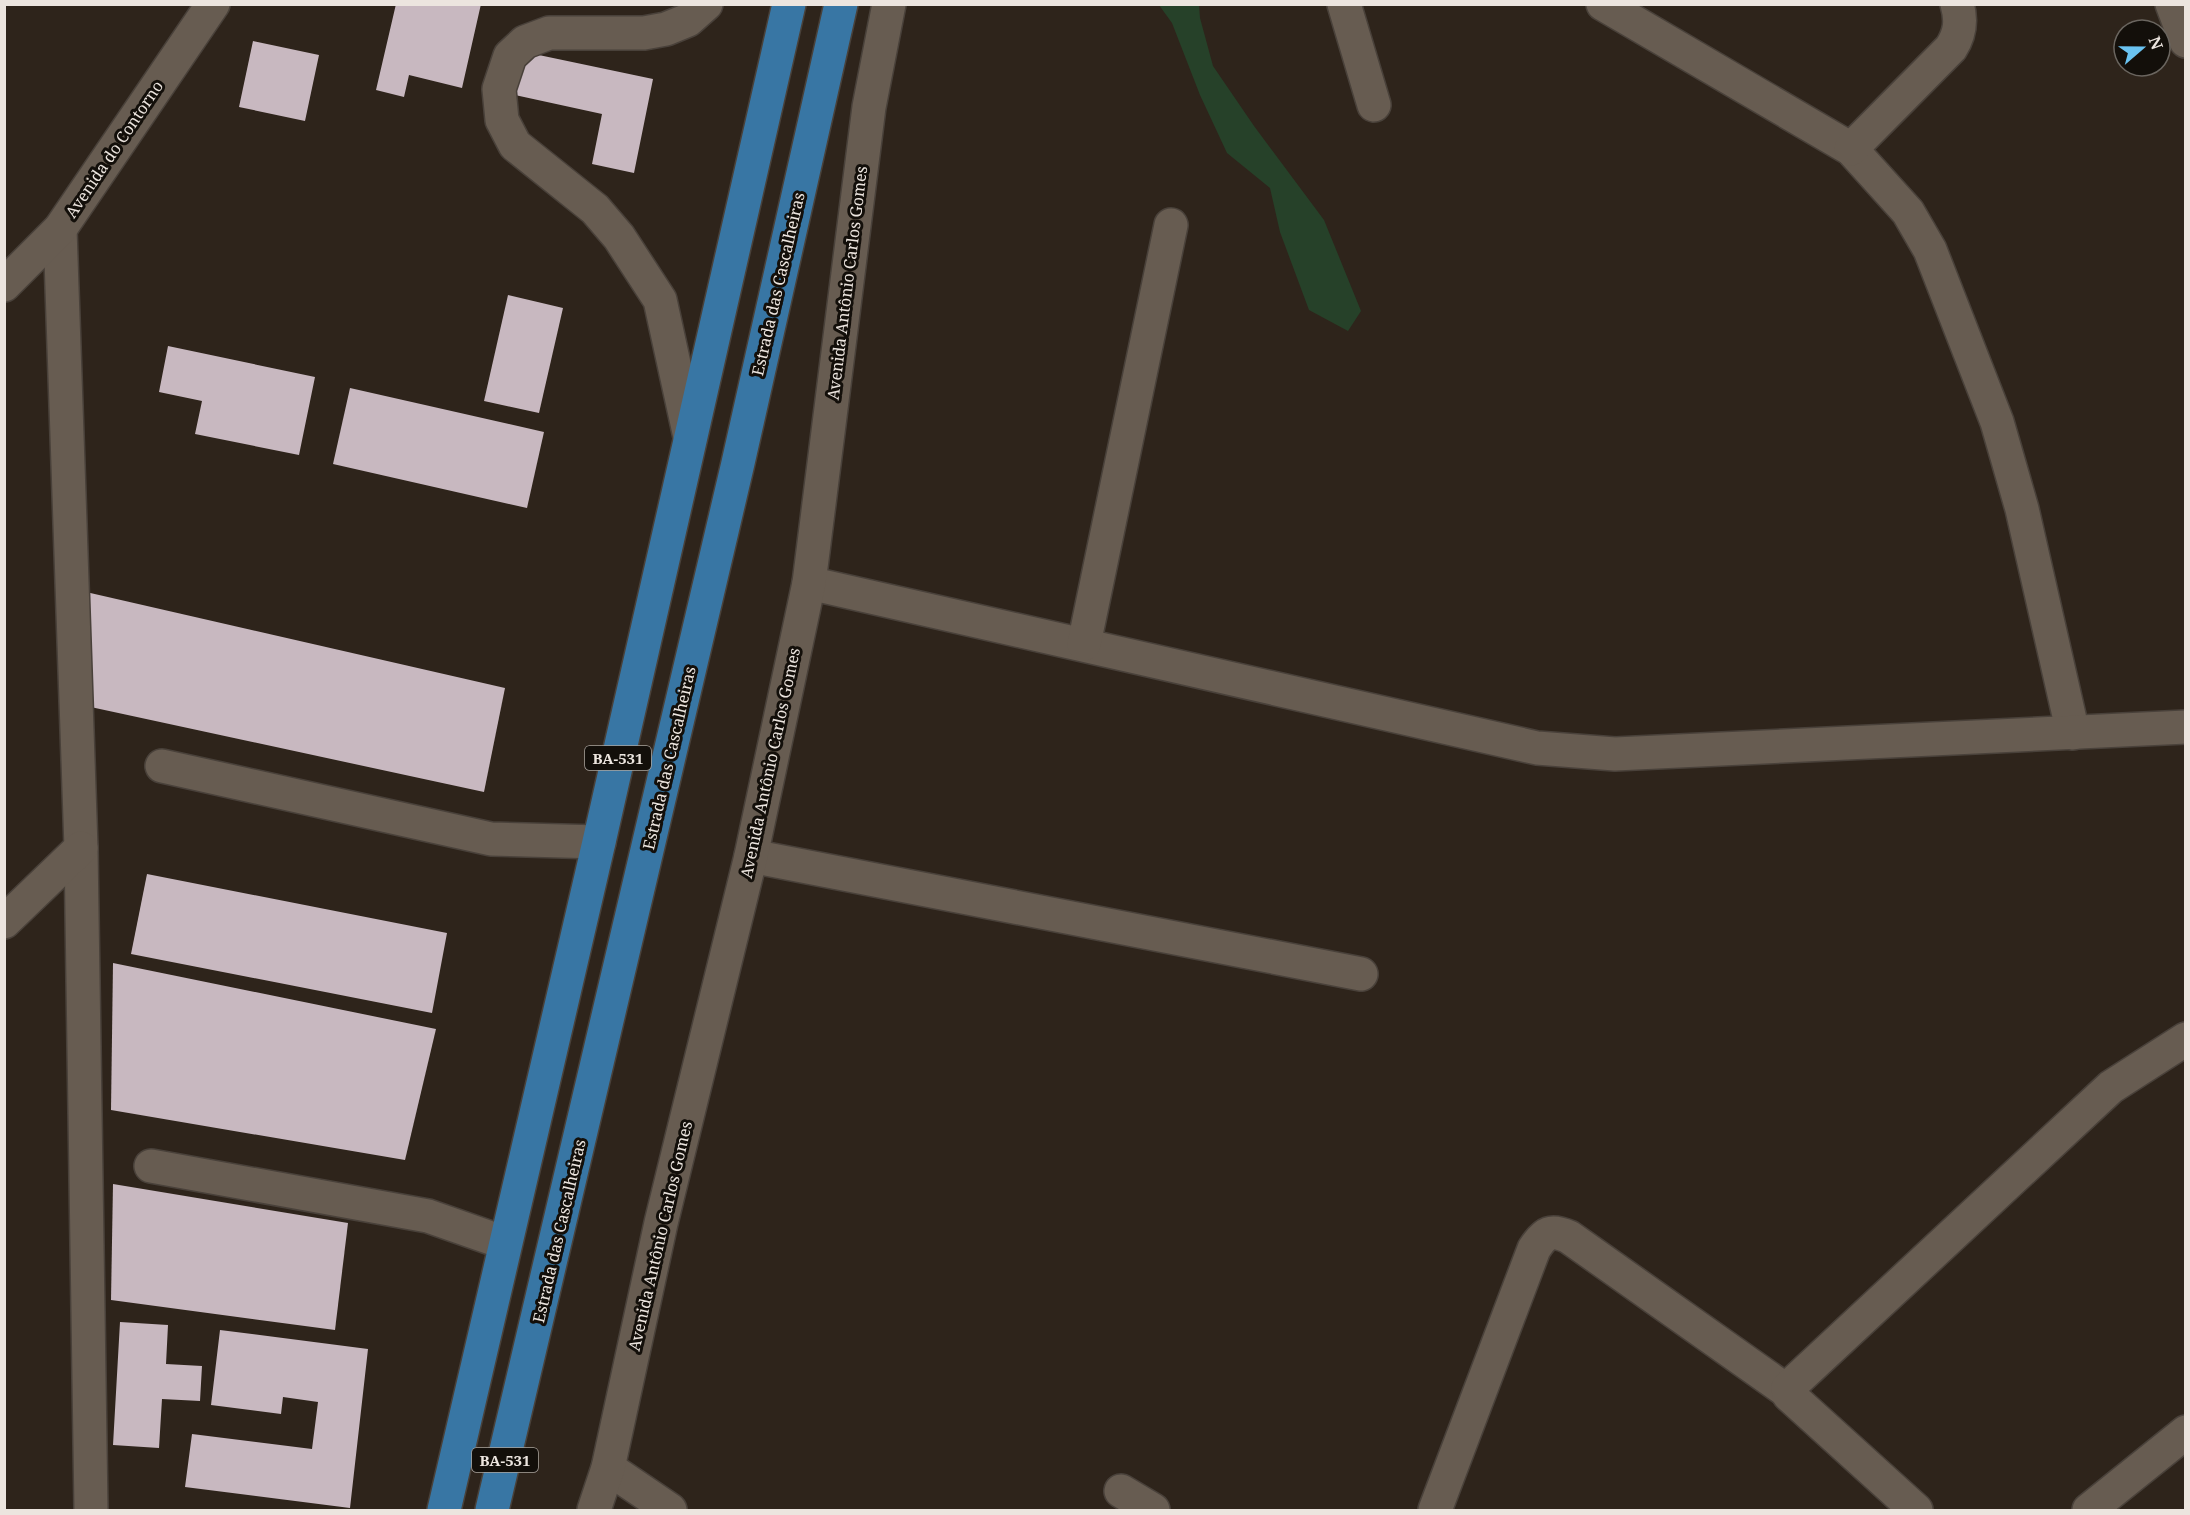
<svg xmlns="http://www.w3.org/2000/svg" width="2190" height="1515" viewBox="0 0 2190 1515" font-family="'Noto Serif',serif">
  <rect width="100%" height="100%" fill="#2e241b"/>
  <path fill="#264129" d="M1159 5H1199L1200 18 1213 66 1254 126 1324 220 1361 311 1348 331 1309 310 1280 232 1270 188 1227 153 1200 95 1172 23Z"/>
  <g fill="#c8b8c0">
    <path d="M396 4H481L462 88 409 75 404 97 376 90Z"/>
    <path d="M253 41 319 55 305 121 239 107Z"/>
    <path d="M515 50 653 79 634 173 592 164 602 114 506 93Z"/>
    <path d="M508 295 563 308 539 413 484 401Z"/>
    <path d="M168 346 315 377 299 455 195 434 202 401 159 392Z"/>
    <path d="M350 388 544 432 527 508 333 464Z"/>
    <path d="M86 592 505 688 484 792 86 706Z"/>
    <path d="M147 874 447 933 432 1013 131 954Z"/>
    <path d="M113 963 436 1029 405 1160 111 1110Z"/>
    <path d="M113 1184 348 1223 335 1330 111 1300Z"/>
    <path d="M120 1322 168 1325 166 1364 202 1366 200 1401 162 1399 159 1448 113 1445Z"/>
    <path d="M220 1330 368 1349 350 1508 185 1487 192 1434 312 1449 318 1402 283 1397 281 1414 211 1405Z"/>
  </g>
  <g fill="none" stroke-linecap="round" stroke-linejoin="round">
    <defs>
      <g id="minor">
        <path d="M1344 4 1374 105"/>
        <path d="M1603 4 1851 149 1908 212 1930 250 1997 422 2022 509 2073 733"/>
        <path d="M2172 4 2186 41"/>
        <path d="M1851 149 1951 48C1960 34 1962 21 1957 4"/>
        <path d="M60 229 81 848 91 1510"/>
        <path d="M4 285 60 229 213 4"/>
        <path d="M690 437 660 300 619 237 595 209 515 145 502 120 499 89 510 56 525 42 549 33H644L666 29 688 20 706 4"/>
        <path d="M809 583 1537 748 1615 754 2186 727"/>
        <path d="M1084 644 1171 225"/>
        <path d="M162 766 491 839 599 842"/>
        <path d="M751 856 1361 974"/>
        <path d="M4 922 81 848"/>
        <path d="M151 1166 428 1216 505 1243"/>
        <path d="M608 1468 670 1510"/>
        <path d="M1121 1491 1153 1510"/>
        <path d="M594 1510 608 1468 661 1223 751 856 809 583 869 107 889 4"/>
        <path d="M1435 1510 1534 1249C1545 1232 1551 1229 1569 1237L1787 1391"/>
        <path d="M1916 1510 1789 1395 1788 1388 2111 1087 2186 1039"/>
        <path d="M2089 1510 2186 1432"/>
      </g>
      <g id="major">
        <path d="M444 1510 599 842 789 4"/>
        <path d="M492 1510 738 463 841 4"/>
      </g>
    </defs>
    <use href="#minor" stroke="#49413a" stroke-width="36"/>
    <use href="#major" stroke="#49413a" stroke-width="36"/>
    <use href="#minor" stroke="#675c51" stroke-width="33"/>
    <use href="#major" stroke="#3876a4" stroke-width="33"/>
  </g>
  <g text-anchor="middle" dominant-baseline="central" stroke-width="6" stroke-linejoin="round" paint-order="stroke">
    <g fill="#130f0a" stroke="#aba59f" stroke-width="1.5">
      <rect x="585" y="746" width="66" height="24" rx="4.5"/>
      <rect x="472" y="1448" width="66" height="24" rx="4.5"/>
    </g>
    <g font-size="15" font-weight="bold" fill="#ece5df">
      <text x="618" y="758">BA-531</text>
      <text x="505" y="1460">BA-531</text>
    </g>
    <g font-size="16" fill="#ece5df" stroke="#130f0a">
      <text transform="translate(114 149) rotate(-56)">Avenida do Contorno</text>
      <text transform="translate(847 283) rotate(-83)">Avenida Antônio Carlos Gomes</text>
      <text transform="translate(778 284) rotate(-77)">Estrada das Cascalheiras</text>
      <text transform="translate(669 758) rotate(-77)">Estrada das Cascalheiras</text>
      <text transform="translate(770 763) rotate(-78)">Avenida Antônio Carlos Gomes</text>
      <text transform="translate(559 1231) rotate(-77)">Estrada das Cascalheiras</text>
      <text transform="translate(660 1236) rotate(-77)">Avenida Antônio Carlos Gomes</text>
    </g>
  </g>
  <rect width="2190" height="1515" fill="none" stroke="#ece5df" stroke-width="12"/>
  <g transform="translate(2142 48) rotate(70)"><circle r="28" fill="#130f0a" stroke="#6a655f" stroke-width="1.5"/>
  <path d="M0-4.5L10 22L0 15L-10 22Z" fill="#6ac3f1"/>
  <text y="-9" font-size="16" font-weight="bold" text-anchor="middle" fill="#ece5df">N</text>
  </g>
</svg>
